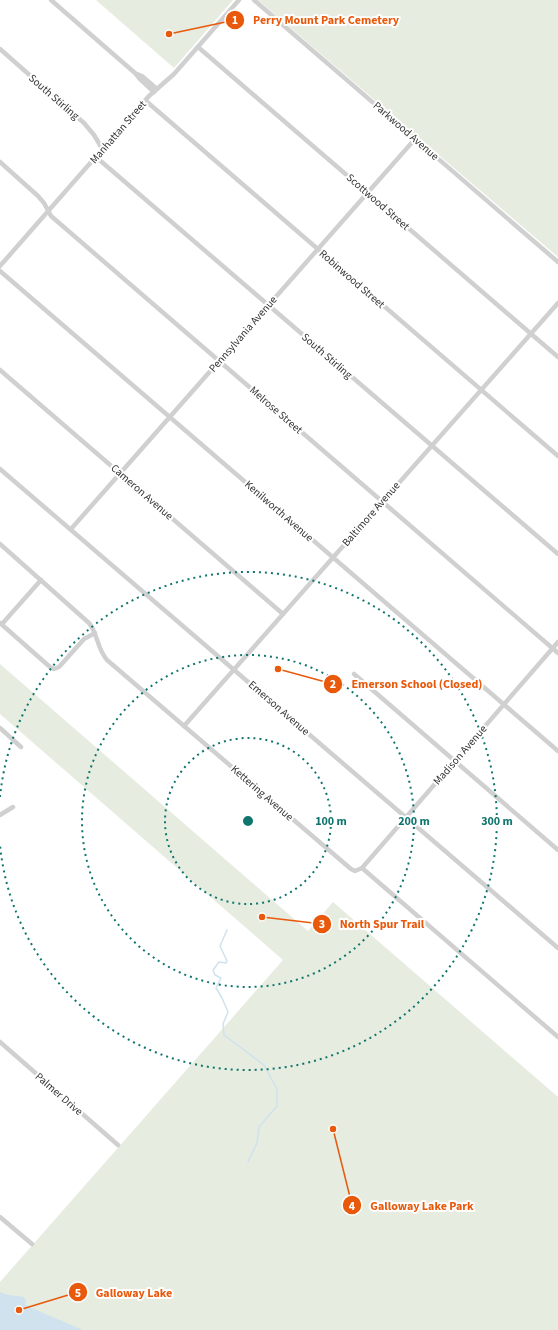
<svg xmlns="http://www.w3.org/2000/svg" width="558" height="1330" viewBox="0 0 558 1330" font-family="'Source Sans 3',sans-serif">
  <rect width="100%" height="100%" fill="#fff"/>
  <g fill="#e6ecdf">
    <path d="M96 0H233L174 68Z"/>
    <path d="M258 0H558V257Z"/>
    <path d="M0 664 308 931 333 902 558 1097V1330H0V1282L283 960 0 714Z"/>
  </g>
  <path fill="#cfe2ee" d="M0 1292 8 1295 24 1297 26 1301 25 1305 27 1306 83 1330H0Z"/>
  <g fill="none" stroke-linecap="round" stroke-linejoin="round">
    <path stroke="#cfe2ee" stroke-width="1.5" d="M227 930 220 946 227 961 226 963 219 962 213 970 215 975 221 978 216 988 222 998 228 1012 223 1024 224 1035 264 1065 277 1089V1106L259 1127 257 1143 248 1162"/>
    <g stroke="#d0d0d0" stroke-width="4.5">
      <path d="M51 0 135 73 140 79 154 92"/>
      <path d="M254 0 558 262"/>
      <path d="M198 47 558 357"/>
      <path d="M0 49 84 123 94 135 103 150"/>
      <path d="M137 74 142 76 157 89"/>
      <path d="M146 101 558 456"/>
      <path d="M96 157 558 554"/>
      <path d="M0 162 38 196 44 203 51 216 558 653"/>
      <path d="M0 266 149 96 174 74 239 0"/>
      <path d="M0 271 558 751"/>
      <path d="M0 370 283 614"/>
      <path d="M0 469 558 948"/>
      <path d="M71 529 415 139"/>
      <path d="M0 544 89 623C98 634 97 649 107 660L351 869 355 871 362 868 558 642"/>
      <path d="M0 623 50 667 54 669 59 667 84 639 95 633"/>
      <path d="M2 624 41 580"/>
      <path d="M354 674 558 850"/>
      <path d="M184 726 558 303"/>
      <path d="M0 728 21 747"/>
      <path d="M0 815 13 807"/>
      <path d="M362 868 558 1037"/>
      <path d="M0 1042 118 1145"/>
      <path d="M0 1217 32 1244"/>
    </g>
  </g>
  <g fill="none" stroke="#0f766e" stroke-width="2" stroke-dasharray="2 4">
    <circle cx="248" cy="821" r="83"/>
    <circle cx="248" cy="821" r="166"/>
    <path d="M0 797A249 249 0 1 1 0 845"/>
  </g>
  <g text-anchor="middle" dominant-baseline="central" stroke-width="4" stroke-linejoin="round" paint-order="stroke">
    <g font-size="11" fill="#333" stroke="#fff">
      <text transform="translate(54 97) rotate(41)">South Stirling</text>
      <text transform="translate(406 131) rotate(41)">Parkwood Avenue</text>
      <text transform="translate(118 132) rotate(-49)">Manhattan Street</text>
      <text transform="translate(378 202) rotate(41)">Scottwood Street</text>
      <text transform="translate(352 279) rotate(41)">Robinwood Street</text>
      <text transform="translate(243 334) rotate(-49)">Pennsylvania Avenue</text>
      <text transform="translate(327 356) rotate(41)">South Stirling</text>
      <text transform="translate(276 410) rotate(41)">Melrose Street</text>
      <text transform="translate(142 492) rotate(41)">Cameron Avenue</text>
      <text transform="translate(279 511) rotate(41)">Kenilworth Avenue</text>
      <text transform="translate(371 514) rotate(-49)">Baltimore Avenue</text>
      <text transform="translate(279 708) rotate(41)">Emerson Avenue</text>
      <text transform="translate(460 755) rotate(-49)">Madison Avenue</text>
      <text transform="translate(262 793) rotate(41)">Kettering Avenue</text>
      <text transform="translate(59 1094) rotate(41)">Palmer Drive</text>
    </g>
  </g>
  <circle cx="248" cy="821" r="6" fill="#0f766e" stroke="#fff" stroke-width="2"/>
  <g font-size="12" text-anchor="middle" font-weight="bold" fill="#0f766e" stroke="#fff" stroke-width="4" stroke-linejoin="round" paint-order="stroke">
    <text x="331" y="825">100 m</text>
    <text x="414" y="825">200 m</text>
    <text x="497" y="825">300 m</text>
  </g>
  <path fill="none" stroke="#e8590c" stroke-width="1.5" d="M169 34L235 20M278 669L333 684M262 917L322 924M333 1129L352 1205M19 1310L78 1292"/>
  <g fill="#e8590c" stroke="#fff" stroke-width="1.5">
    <circle cx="169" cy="34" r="4"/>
    <circle cx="278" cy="669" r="4"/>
    <circle cx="262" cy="917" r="4"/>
    <circle cx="333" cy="1129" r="4"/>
    <circle cx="19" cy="1310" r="4"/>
    <circle cx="235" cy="20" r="10"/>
    <circle cx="333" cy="684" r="10"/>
    <circle cx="322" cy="924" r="10"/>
    <circle cx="352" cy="1205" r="10"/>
    <circle cx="78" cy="1292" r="10"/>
  </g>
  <g font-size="12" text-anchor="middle" font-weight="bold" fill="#fff">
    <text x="235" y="24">1</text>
    <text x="333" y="688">2</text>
    <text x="322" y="928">3</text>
    <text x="352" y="1210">4</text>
    <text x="78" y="1297">5</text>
  </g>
  <g font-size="12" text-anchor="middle" font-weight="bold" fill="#e8590c" stroke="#fff" stroke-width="4" stroke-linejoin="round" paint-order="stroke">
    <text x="326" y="24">Perry Mount Park Cemetery</text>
    <text x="417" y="688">Emerson School (Closed)</text>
    <text x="382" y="928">North Spur Trail</text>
    <text x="422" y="1210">Galloway Lake Park</text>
    <text x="134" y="1297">Galloway Lake</text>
  </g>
</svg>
